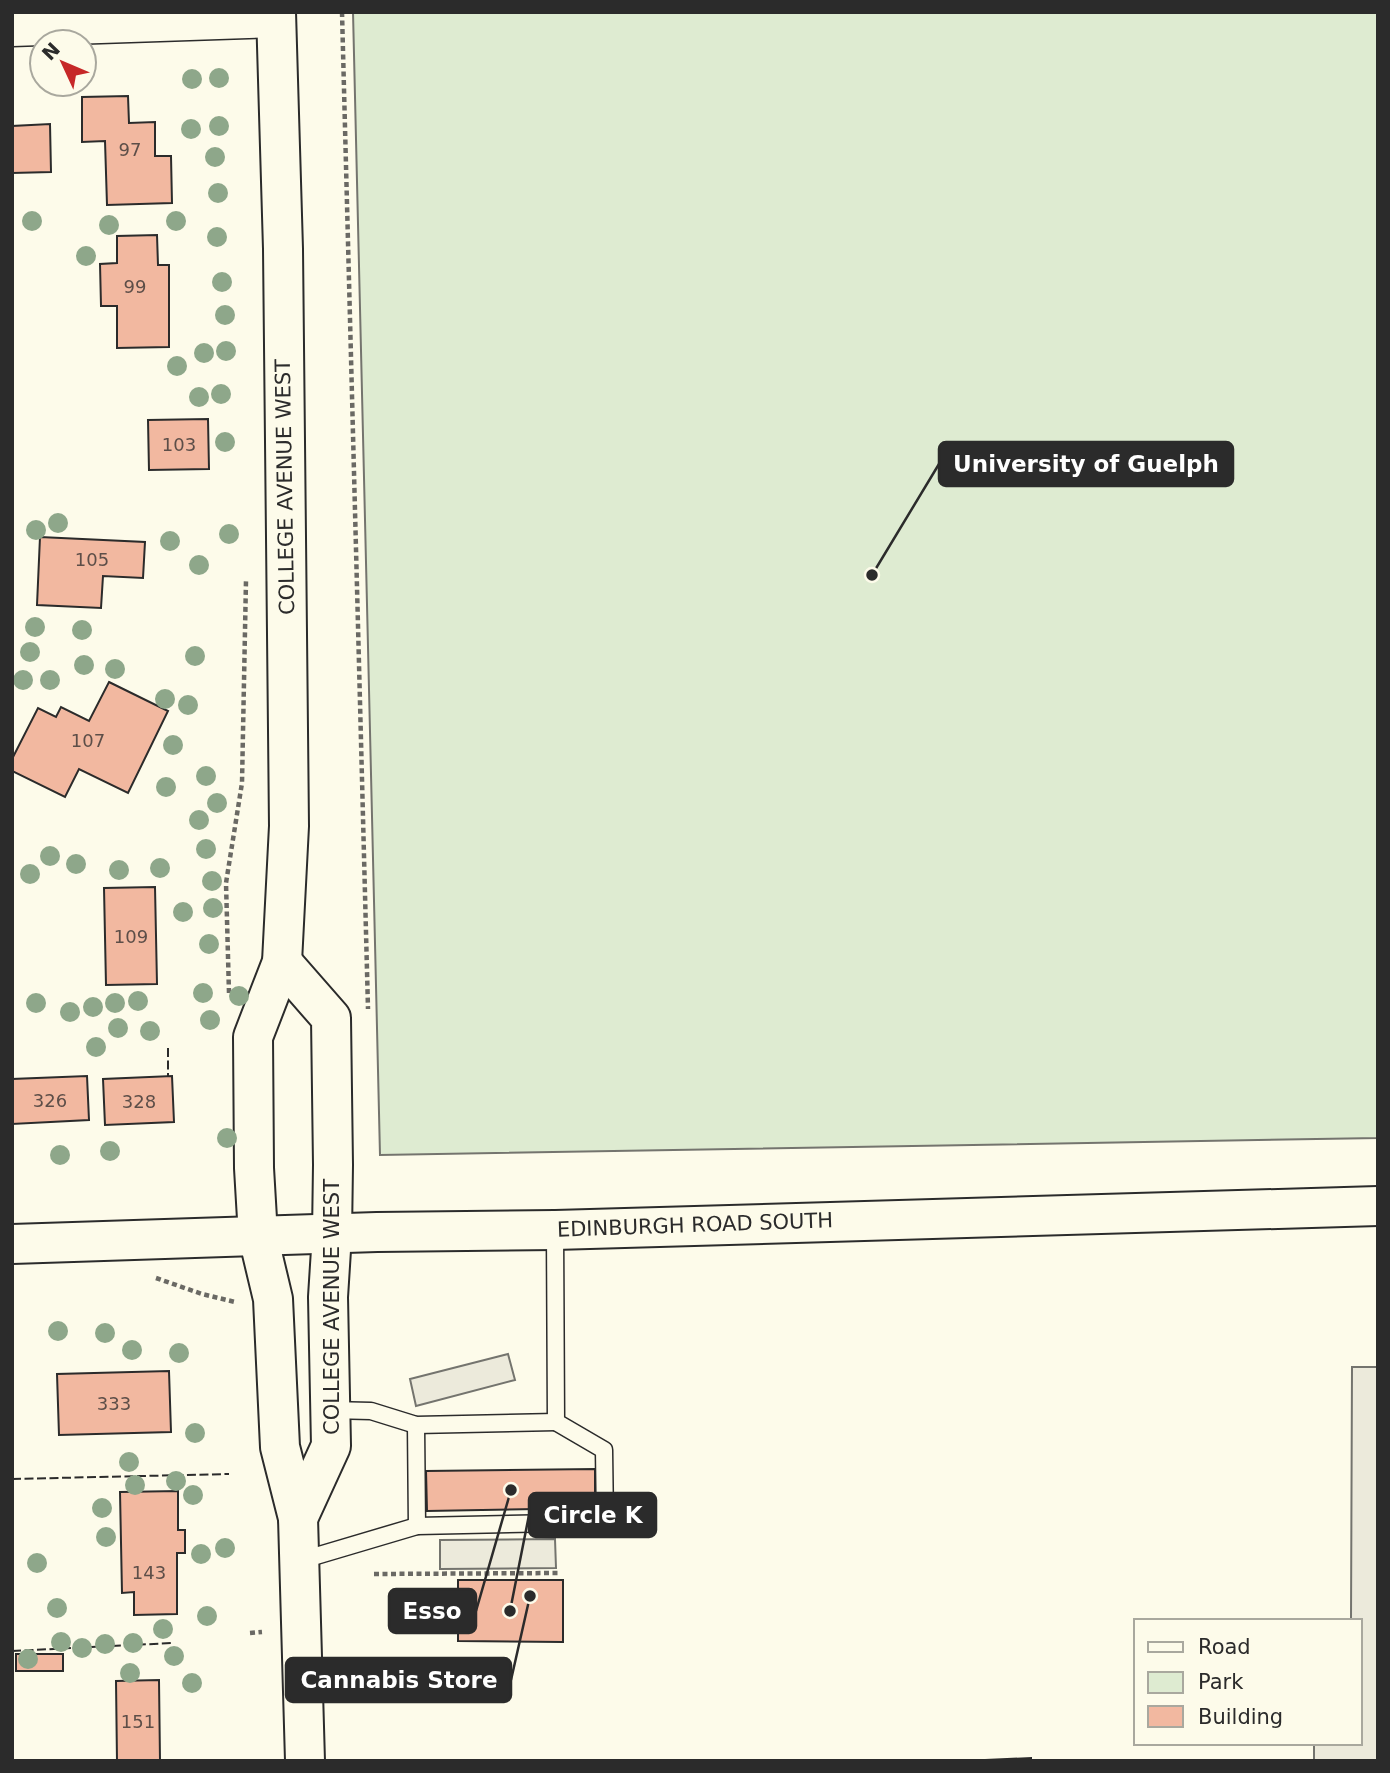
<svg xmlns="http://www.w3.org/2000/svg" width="1390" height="1773" viewBox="0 0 1390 1773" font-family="'DejaVu Sans',sans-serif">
  <rect width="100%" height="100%" fill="#fdfbea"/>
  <path fill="#deebd1" stroke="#74746e" stroke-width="2" d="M353 12H1378V1138L380 1155Z"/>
  <g fill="#eceadb" stroke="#74746e" stroke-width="2">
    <path d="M508 1354 515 1380 416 1406 410 1379Z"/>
    <path d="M1352 1367H1378V1761H1314V1743H1360V1621H1351Z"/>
    <path d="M555 1539 556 1568 440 1569V1540Z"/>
  </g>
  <g fill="#f2b8a0" stroke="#2b2b2b" stroke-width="2">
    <path d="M128 96 129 123 155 122V156H171L172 203 107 205 105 141 82 142V97Z"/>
    <path d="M50 124 51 172 12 173V126Z"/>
    <path d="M157 235 158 265H169V347L117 348V306H101L100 264 117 263V236Z"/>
    <path d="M208 419 209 469 149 470 148 420Z"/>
    <path d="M40 537 145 542 143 578 103 576 101 608 37 605Z"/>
    <path d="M109 682 168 711 128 793 79 769 65 797 12 771V759L38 708 56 717 61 707 89 721Z"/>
    <path d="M155 887 157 984 106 985 104 888Z"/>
    <path d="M87 1076 89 1120 12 1124V1079Z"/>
    <path d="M172 1076 174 1122 105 1125 103 1079Z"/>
    <path d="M169 1371 171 1432 59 1435 57 1374Z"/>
    <path d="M595 1469V1508L427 1511 426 1471Z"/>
    <path d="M178 1491V1530H185V1553H177V1614L134 1615V1592L122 1593 120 1492Z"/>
    <path d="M458 1580H563V1642L458 1641Z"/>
    <rect x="16" y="1654" width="47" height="17"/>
    <path d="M159 1680 160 1761H117L116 1681Z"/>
    <path d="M1031 1758V1761H963Z"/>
  </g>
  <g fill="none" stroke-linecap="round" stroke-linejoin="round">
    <defs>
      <g id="service">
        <path d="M330 1410 371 1411 416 1425 556 1422"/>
        <path d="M416 1425 417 1526"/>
        <path d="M299 1561 417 1526 605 1522 604 1450 556 1422 555 1230"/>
      </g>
      <path id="minor" d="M12 30 277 21"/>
      <g id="secondary">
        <path d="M276 12 283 249 289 826 282 962 253 1037 254 1168 258 1236 273 1299 280 1447 298 1518 305 1761"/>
        <path d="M282 962 331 1018 333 1165 332 1234 328 1297 331 1446 298 1518"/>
        <path d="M12 1244 377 1232 555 1230 1378 1206"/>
      </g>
    </defs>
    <use href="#service" stroke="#2b2b2b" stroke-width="19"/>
    <use href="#minor" stroke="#2b2b2b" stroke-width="35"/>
    <use href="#secondary" stroke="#2b2b2b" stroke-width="42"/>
    <g stroke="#6a6964" stroke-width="4.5" stroke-dasharray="5 3.5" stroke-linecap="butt">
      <path d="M342 12 368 1009"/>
      <path d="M229 993 226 883 242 783 246 580"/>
      <path d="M156 1278 202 1294 235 1302"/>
      <path d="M374 1574 561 1573"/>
      <path d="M250 1633 262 1632"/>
    </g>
    <use href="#service" stroke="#fdfbea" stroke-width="16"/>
    <use href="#minor" stroke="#fdfbea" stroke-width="32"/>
    <use href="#secondary" stroke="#fdfbea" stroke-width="38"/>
    <g stroke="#2b2b2b" stroke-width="2" stroke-dasharray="9 3.5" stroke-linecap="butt">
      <path d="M168 1048V1077"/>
      <path d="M12 1479 229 1474"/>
      <path d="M12 1651 173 1643"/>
    </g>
  </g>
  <g fill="#8ea78a">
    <circle cx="219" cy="78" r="10"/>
    <circle cx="192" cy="79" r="10"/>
    <circle cx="219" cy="126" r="10"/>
    <circle cx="191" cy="129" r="10"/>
    <circle cx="215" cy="157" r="10"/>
    <circle cx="218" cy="193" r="10"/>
    <circle cx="32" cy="221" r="10"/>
    <circle cx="176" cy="221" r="10"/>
    <circle cx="109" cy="225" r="10"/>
    <circle cx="217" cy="237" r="10"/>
    <circle cx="86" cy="256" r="10"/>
    <circle cx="222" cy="282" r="10"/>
    <circle cx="225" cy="315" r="10"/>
    <circle cx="226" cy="351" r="10"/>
    <circle cx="204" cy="353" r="10"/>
    <circle cx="177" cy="366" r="10"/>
    <circle cx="221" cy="394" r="10"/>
    <circle cx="199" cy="397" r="10"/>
    <circle cx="225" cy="442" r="10"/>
    <circle cx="58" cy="523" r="10"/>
    <circle cx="36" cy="530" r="10"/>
    <circle cx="229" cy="534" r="10"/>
    <circle cx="170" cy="541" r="10"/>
    <circle cx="199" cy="565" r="10"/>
    <circle cx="35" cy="627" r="10"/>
    <circle cx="82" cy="630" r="10"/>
    <circle cx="30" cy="652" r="10"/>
    <circle cx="195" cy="656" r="10"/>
    <circle cx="84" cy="665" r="10"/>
    <circle cx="115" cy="669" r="10"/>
    <circle cx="23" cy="680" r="10"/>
    <circle cx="50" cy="680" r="10"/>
    <circle cx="165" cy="699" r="10"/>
    <circle cx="188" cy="705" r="10"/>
    <circle cx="173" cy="745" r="10"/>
    <circle cx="206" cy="776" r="10"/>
    <circle cx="166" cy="787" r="10"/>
    <circle cx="217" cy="803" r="10"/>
    <circle cx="199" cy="820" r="10"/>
    <circle cx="206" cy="849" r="10"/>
    <circle cx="50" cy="856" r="10"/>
    <circle cx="76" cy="864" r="10"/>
    <circle cx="160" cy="868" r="10"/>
    <circle cx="119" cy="870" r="10"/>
    <circle cx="30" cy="874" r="10"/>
    <circle cx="212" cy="881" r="10"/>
    <circle cx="213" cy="908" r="10"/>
    <circle cx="183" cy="912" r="10"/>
    <circle cx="209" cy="944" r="10"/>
    <circle cx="203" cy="993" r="10"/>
    <circle cx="239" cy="996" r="10"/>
    <circle cx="138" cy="1001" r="10"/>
    <circle cx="36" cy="1003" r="10"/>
    <circle cx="115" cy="1003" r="10"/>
    <circle cx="93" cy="1007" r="10"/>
    <circle cx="70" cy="1012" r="10"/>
    <circle cx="210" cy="1020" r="10"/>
    <circle cx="118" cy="1028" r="10"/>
    <circle cx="150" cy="1031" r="10"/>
    <circle cx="96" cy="1047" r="10"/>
    <circle cx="227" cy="1138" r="10"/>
    <circle cx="110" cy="1151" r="10"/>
    <circle cx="60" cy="1155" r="10"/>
    <circle cx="58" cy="1331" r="10"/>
    <circle cx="105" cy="1333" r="10"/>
    <circle cx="132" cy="1350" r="10"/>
    <circle cx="179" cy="1353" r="10"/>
    <circle cx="195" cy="1433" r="10"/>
    <circle cx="129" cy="1462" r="10"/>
    <circle cx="176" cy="1481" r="10"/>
    <circle cx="135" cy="1485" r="10"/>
    <circle cx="193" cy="1495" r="10"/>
    <circle cx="102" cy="1508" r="10"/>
    <circle cx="106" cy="1537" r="10"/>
    <circle cx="225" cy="1548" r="10"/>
    <circle cx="201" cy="1554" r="10"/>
    <circle cx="37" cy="1563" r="10"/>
    <circle cx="57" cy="1608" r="10"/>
    <circle cx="207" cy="1616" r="10"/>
    <circle cx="163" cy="1629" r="10"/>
    <circle cx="61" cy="1642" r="10"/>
    <circle cx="133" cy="1643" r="10"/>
    <circle cx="105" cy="1644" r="10"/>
    <circle cx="82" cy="1648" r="10"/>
    <circle cx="174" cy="1656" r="10"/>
    <circle cx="28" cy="1659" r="10"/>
    <circle cx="130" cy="1673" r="10"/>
    <circle cx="192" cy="1683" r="10"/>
  </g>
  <g text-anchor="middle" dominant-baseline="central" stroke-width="5" stroke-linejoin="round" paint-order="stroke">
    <g font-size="18" fill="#5d4e48">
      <text x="130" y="149">97</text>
      <text x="135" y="286">99</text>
      <text x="179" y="444">103</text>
      <text x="92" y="559">105</text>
      <text x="88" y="740">107</text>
      <text x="131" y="936">109</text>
      <text x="50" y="1100">326</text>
      <text x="139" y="1101">328</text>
      <text x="114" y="1403">333</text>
      <text x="149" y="1572">143</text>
      <text x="138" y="1721">151</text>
    </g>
    <g font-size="21" fill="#2b2b2b" stroke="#fdfbea">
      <text transform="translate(285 487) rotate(-91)">COLLEGE AVENUE WEST</text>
      <text transform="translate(695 1225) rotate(-2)">EDINBURGH ROAD SOUTH</text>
      <text transform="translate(332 1307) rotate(-90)">COLLEGE AVENUE WEST</text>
    </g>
  </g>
  <path fill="none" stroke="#2b2b2b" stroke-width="2.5" d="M872 575L939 464M510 1611L529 1515M511 1490L476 1611M530 1596L511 1680"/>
  <g fill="#2b2b2b" stroke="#fdfbea" stroke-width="2.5">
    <circle cx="872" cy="575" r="7"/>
    <circle cx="510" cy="1611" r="7"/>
    <circle cx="511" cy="1490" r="7"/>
    <circle cx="530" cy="1596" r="7"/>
  </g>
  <g fill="#2b2b2b" stroke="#2b2b2b" stroke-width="2.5">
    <rect x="939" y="442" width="294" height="44" rx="7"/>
    <rect x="529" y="1493" width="127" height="44" rx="7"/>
    <rect x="389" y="1589" width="87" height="44" rx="7"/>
    <rect x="286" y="1658" width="225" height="44" rx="7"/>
  </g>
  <g font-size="23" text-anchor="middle" font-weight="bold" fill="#fff">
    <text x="1086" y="472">University of Guelph</text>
    <text x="593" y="1523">Circle K</text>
    <text x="432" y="1619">Esso</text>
    <text x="399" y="1688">Cannabis Store</text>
  </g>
  <rect width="1390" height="1773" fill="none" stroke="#2b2b2b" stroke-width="28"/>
  <rect x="1134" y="1619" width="228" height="126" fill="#fdfbea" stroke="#a9a89e" stroke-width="2"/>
  <rect x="1148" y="1642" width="35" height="10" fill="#fdfbea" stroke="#a9a89e" stroke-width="2"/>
  <text x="1198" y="1654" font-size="21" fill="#2b2b2b">Road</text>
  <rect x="1148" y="1672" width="35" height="21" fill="#deebd1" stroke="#a9a89e" stroke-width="2"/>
  <text x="1198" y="1689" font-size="21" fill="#2b2b2b">Park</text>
  <rect x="1148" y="1706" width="35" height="21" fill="#f2b8a0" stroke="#a9a89e" stroke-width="2"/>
  <text x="1198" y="1724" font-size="21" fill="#2b2b2b">Building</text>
  <g transform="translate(63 63) rotate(314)"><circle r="33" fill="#fdfbea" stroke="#a9a89e" stroke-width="2"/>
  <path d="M0-5L12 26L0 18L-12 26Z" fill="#c62828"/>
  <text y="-10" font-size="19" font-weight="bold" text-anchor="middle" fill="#2b2b2b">N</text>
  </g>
</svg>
